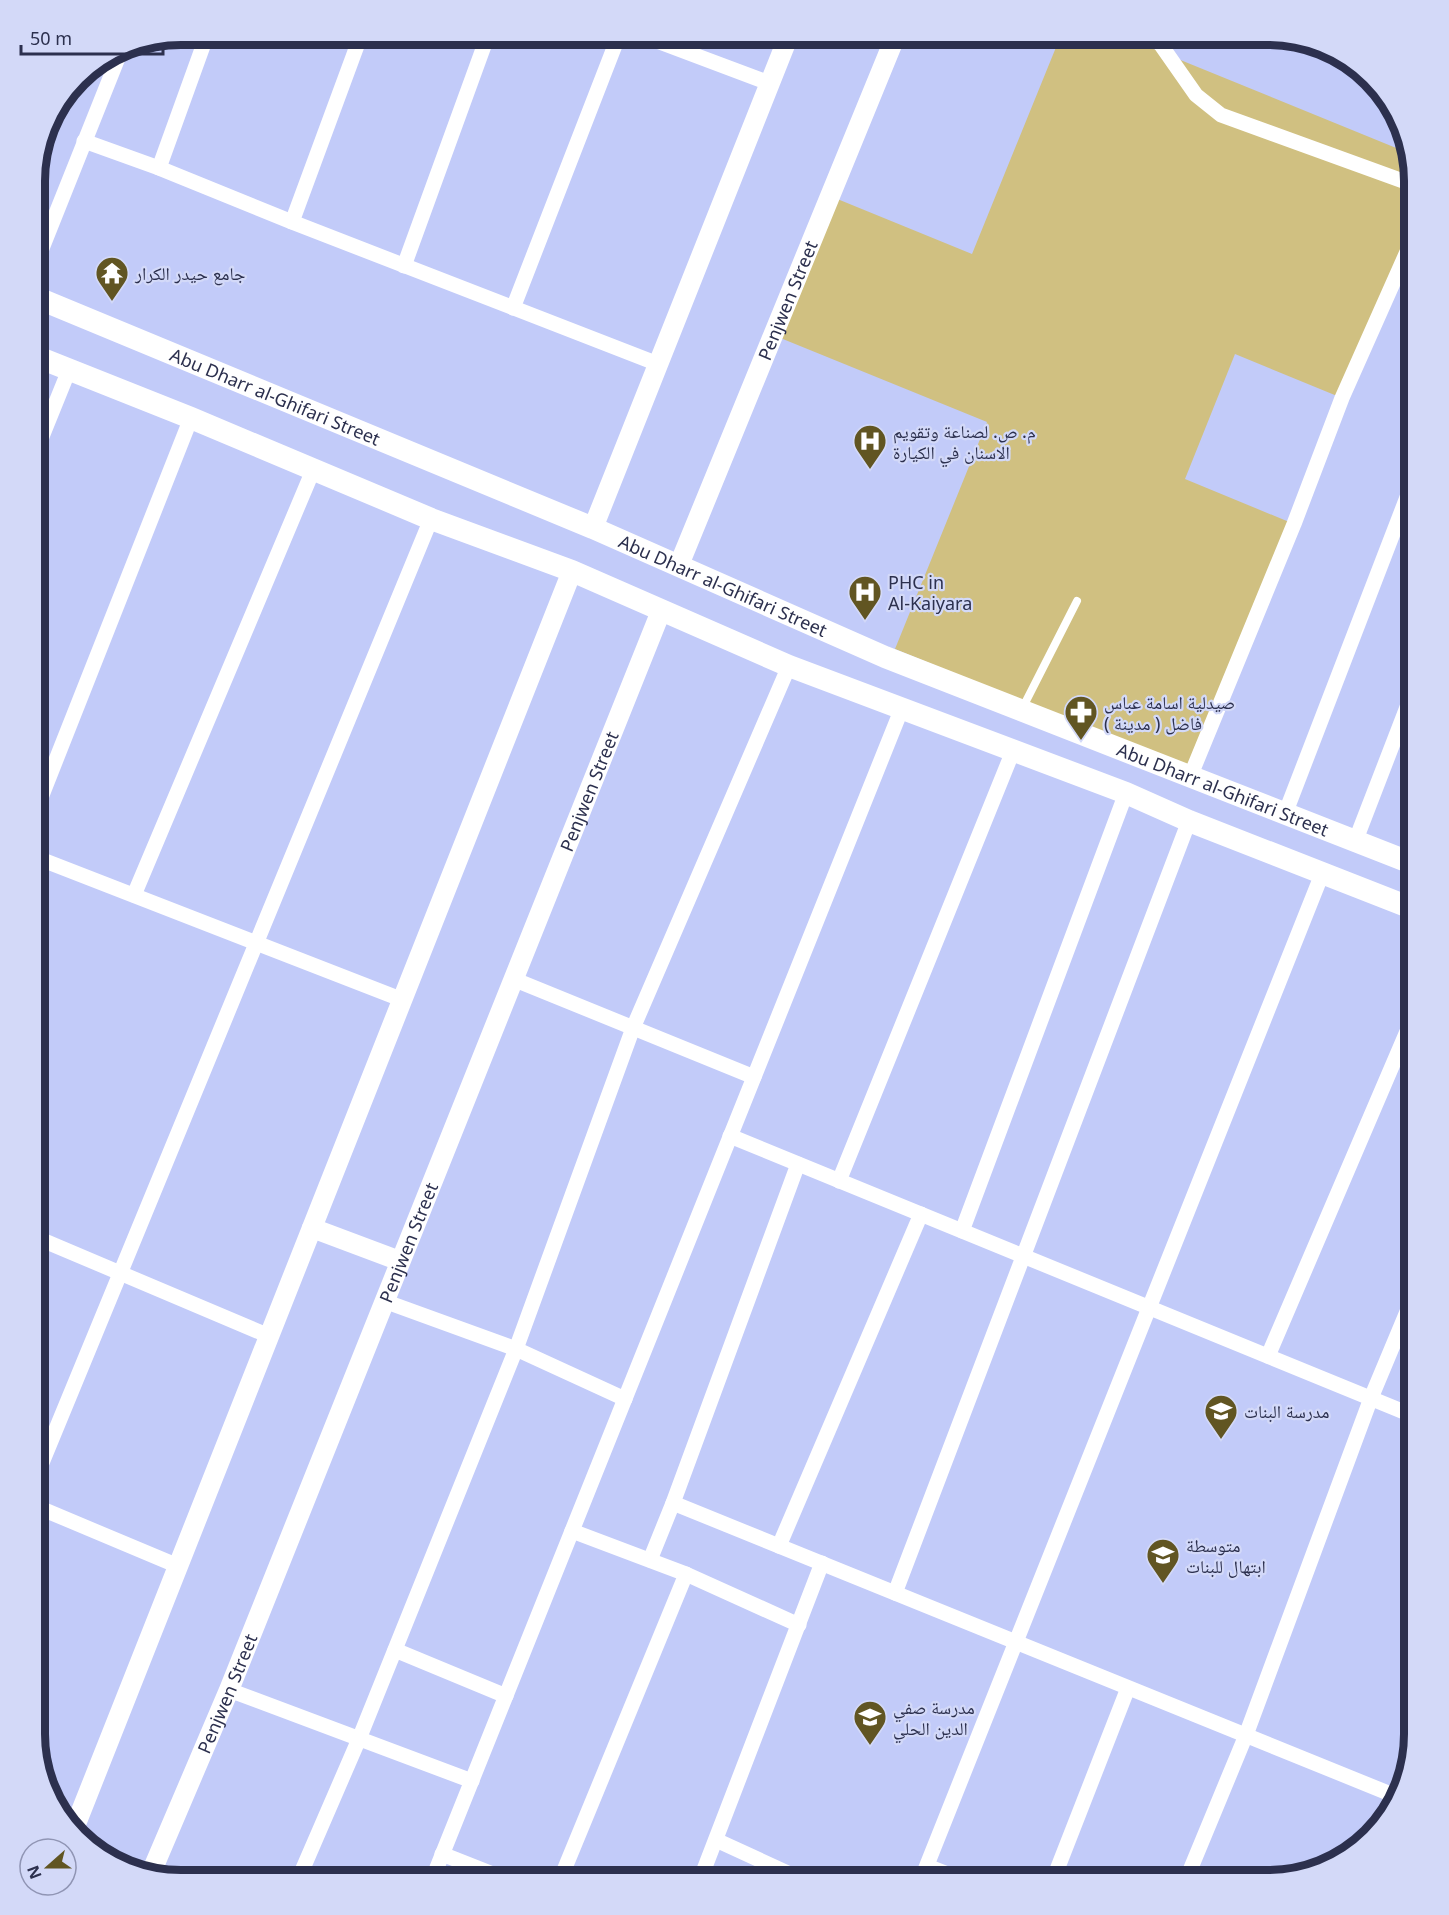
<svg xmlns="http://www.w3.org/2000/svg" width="1449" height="1915" viewBox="0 0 1449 1915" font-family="'Noto Sans','Noto Naskh Arabic',sans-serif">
  <rect width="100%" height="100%" fill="#c2cbf9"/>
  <path fill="#d0c081" d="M1061 35H1119L1406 152 1414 181V219L1342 398 1235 354 1185 479 1294 524 1194 771 895 649 987 422 773 335 830 196 972 254Z"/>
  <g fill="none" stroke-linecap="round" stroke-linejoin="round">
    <path stroke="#fff" stroke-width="8" d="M1022 709 1077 601"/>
    <g stroke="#fff" stroke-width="15">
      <path d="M641 35 769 83"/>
      <path d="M1154 35 1196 95 1221 115 1414 185"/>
      <path d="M84 141 159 168 292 222 658 364"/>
      <path d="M159 168 207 35"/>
      <path d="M292 222 361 35"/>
      <path d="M35 266 122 48"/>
      <path d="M404 266 488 35"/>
      <path d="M513 308 619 35"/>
      <path d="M35 454 69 370"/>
      <path d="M1190 777 1294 524 1342 398 1414 236"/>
      <path d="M35 813 191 418"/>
      <path d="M1285 814 1414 479"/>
      <path d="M1355 842 1414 689"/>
      <path d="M35 857 403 1000"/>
      <path d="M134 895 314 468"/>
      <path d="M513 979 754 1077"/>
      <path d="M730 1136 1414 1416"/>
      <path d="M839 1181 1013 751"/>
      <path d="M962 1231 1126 793"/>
      <path d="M35 1237 269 1336"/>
      <path d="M384 1301 516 1349 625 1399"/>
      <path d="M1268 1356 1414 1015"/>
      <path d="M35 1480 431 519"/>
      <path d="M673 1503 1398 1797"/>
      <path d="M35 1506 178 1566"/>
      <path d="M572 1531 686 1574 799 1625"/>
      <path d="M779 1546 921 1214"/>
      <path d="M650 1560 673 1503 798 1164"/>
      <path d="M895 1593 1189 821"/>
      <path d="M395 1650 506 1696"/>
      <path d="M229 1690 472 1781"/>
      <path d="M716 1840 803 1880"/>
      <path d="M442 1854 508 1880"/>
      <path d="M927 1866 963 1880"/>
      <path d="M298 1880 359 1739 516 1349 633 1028 789 666"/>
      <path d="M432 1880 902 708"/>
      <path d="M560 1880 686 1574"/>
      <path d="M700 1880 822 1563"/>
      <path d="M921 1880 1322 874"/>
      <path d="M1053 1880 1128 1688"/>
      <path d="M1186 1880 1246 1735 1371 1398 1414 1295"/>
    </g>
    <g stroke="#fff" stroke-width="20">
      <path d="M593 528 789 35"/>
      <path id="s1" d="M679 565 896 35"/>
      <path d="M312 1228 400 1261"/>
      <path d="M74 1829 572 571"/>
      <path id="s2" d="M151 1873 229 1690 661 611"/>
    </g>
    <g stroke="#fff" stroke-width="22">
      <path id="s3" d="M35 297 593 528 885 657 1414 864"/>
      <path d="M35 356 191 418 431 519 572 571 789 666 1126 793 1189 821 1414 909"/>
    </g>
  </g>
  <defs>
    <symbol id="temple-pin" viewBox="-11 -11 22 30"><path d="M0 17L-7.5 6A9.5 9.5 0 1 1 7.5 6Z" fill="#615522" stroke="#d3d9f8"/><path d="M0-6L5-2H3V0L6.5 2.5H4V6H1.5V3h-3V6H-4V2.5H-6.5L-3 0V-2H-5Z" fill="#fff"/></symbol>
    <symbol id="hospital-pin" viewBox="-11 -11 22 30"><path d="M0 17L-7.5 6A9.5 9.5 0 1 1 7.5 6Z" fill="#615522" stroke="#d3d9f8"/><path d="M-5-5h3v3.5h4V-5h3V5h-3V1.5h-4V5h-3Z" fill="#fff"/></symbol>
    <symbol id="pharmacy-pin" viewBox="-11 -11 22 30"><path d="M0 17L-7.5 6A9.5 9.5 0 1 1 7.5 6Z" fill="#615522" stroke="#d3d9f8"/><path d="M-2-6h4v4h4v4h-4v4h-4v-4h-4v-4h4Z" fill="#fff"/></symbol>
    <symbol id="school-pin" viewBox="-11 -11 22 30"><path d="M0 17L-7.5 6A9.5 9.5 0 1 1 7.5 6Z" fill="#615522" stroke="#d3d9f8"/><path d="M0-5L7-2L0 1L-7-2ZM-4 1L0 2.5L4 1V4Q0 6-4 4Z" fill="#fff"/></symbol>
  </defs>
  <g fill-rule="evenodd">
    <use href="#temple-pin" x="93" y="254" width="38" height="52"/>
    <use href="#hospital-pin" x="851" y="422" width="38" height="52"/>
    <use href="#hospital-pin" x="846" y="573" width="38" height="52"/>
    <use href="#pharmacy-pin" x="1062" y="693" width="38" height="52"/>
    <use href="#school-pin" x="1202" y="1392" width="38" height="52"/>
    <use href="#school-pin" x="1144" y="1536" width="38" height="52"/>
    <use href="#school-pin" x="851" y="1698" width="38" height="52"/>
  </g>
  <g text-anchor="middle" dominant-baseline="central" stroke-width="4.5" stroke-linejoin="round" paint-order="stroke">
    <g font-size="18" fill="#2c304e" stroke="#d3d9f8" text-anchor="start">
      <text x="135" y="273">جامع حيدر الكرار</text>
      <text x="893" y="431">م. ص. لصناعة وتقويم<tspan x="893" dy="21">الاسنان في الكيارة</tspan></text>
      <text x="888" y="582">PHC in<tspan x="888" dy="21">Al-Kaiyara</tspan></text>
      <text x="1104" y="702">صيدلية اسامة عباس<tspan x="1104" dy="21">فاضل ( مدينة )</tspan></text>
      <text x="1244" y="1411">مدرسة البنات</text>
      <text x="1186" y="1545">متوسطة<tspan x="1186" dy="21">ابتهال للبنات</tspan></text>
      <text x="893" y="1707">مدرسة صفي<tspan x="893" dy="21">الدين الحلي</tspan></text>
    </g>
    <g font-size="18" fill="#2c304e" stroke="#d3d9f8">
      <text stroke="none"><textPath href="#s1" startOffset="286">Penjwen Street</textPath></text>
      <text stroke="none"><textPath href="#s3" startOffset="260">Abu Dharr al-Ghifari Street</textPath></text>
      <text stroke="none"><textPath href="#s3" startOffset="746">Abu Dharr al-Ghifari Street</textPath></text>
      <text stroke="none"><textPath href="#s3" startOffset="1286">Abu Dharr al-Ghifari Street</textPath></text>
      <text stroke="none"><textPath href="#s2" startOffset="1167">Penjwen Street</textPath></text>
      <text stroke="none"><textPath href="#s2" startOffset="681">Penjwen Street</textPath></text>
      <text stroke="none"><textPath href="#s2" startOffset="195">Penjwen Street</textPath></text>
    </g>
  </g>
  <path d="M0 0H1449V1915H0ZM181 45H1268A136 136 0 0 1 1404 181V1734A136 136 0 0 1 1268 1870H181A136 136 0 0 1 45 1734V181A136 136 0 0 1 181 45Z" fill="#d3d9f8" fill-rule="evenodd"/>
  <path fill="none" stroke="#2c304e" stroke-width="8" d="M181 45H1268A136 136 0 0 1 1404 181V1734A136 136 0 0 1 1268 1870H181A136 136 0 0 1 45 1734V181A136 136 0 0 1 181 45Z"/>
  <g transform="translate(48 1867) rotate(249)"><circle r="28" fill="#d3d9f8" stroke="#9095b4" stroke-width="1.5"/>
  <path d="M0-4.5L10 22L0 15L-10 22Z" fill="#615522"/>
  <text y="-9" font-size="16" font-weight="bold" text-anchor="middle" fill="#2c304e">N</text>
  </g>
  <path d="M21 45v9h142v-9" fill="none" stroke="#2c304e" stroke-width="3"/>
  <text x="30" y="45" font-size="18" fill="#2c304e" stroke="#d3d9f8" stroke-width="4.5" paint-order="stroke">50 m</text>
</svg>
